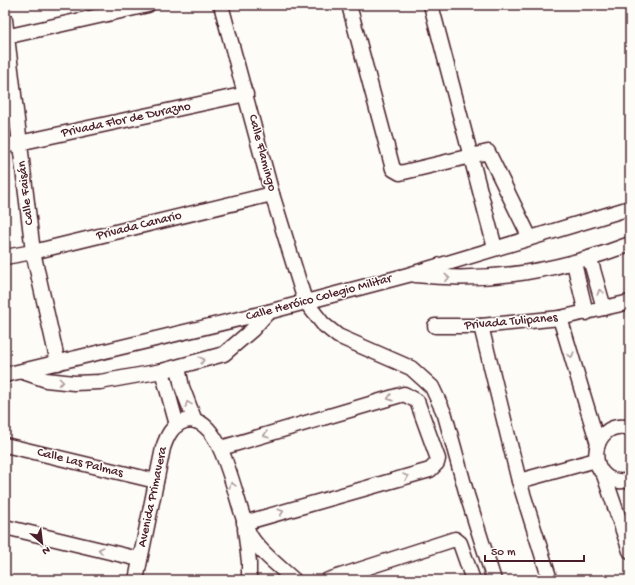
<svg xmlns="http://www.w3.org/2000/svg" width="635" height="585" viewBox="0 0 635 585" font-family="'Gochi Hand',sans-serif">
  <rect width="100%" height="100%" fill="#fdfcf7"/>
  <filter id="ink" filterUnits="userSpaceOnUse"><feTurbulence type="fractalNoise" baseFrequency=".025" numOctaves="2"/><feDisplacementMap in="SourceGraphic" scale="8" xChannelSelector="R" yChannelSelector="G"/><feConvolveMatrix kernelMatrix="1 2 1 2 8 2 1 2 1" color-interpolation-filters="sRGB"/></filter>
  <g filter="url(#ink)">
    <g fill="none" stroke-linecap="round" stroke-linejoin="round">
      <defs>
        <g id="street">
          <path d="M221 5 272 194 305 301 323 324 338 336 411 368 432 387 445 415 467 495 494 580"/>
          <path d="M349 5 393 169 400 173 488 152 530 238"/>
          <path d="M431 5 495 248"/>
          <path d="M5 20 33 252 58 363"/>
          <path d="M5 37 148 5"/>
          <path d="M5 146 246 94"/>
          <path d="M5 257 33 252 272 194"/>
          <path d="M590 259 604 308"/>
          <path d="M574 263 586 313"/>
          <path d="M415 275C490 283 559 271 630 244"/>
          <path d="M560 318 598 444"/>
          <path d="M435 326H481L560 318 630 302"/>
          <path d="M481 326 519 481 550 580"/>
          <path d="M178 367 182 387 195 421"/>
          <path d="M162 371 177 425"/>
          <path d="M23 372 46 380 74 383 100 382 162 371 224 354 252 330 268 312"/>
          <path d="M5 375 268 312 408 275 630 208"/>
          <path d="M630 428C586 417 584 491 630 480"/>
          <path d="M5 445 156 481"/>
          <path d="M221 448 404 394 417 401 438 459 437 463 430 470 244 523"/>
          <path d="M604 475 630 551"/>
          <path d="M519 481 596 460"/>
          <path d="M5 527 139 559"/>
          <path d="M245 529 249 562V580"/>
          <path d="M136 580 163 448C167 436 172 425 185 421 225 411 236 513 251 537 260 552 281 568 294 580"/>
          <path d="M328 580 455 539 460 543 473 580"/>
        </g>
      </defs>
      <use href="#street" stroke="#4a1f2b" stroke-width="17"/>
      <use href="#street" stroke="#fdfcf7" stroke-width="14"/>
    </g>
    <defs><path id="oneway-chevron" d="M-2-3.5L2.5 0L-2 3.5" fill="none" stroke-width="1.6" stroke-linecap="round" stroke-linejoin="round"/></defs>
    <g stroke="#ac999b">
      <use href="#oneway-chevron" transform="translate(447 278) rotate(3)"/>
      <use href="#oneway-chevron" transform="translate(600 292) rotate(-107)"/>
      <use href="#oneway-chevron" transform="translate(571 355) rotate(73)"/>
      <use href="#oneway-chevron" transform="translate(202 360) rotate(-15)"/>
      <use href="#oneway-chevron" transform="translate(61 382) rotate(7)"/>
      <use href="#oneway-chevron" transform="translate(390 398) rotate(164)"/>
      <use href="#oneway-chevron" transform="translate(188 404) rotate(-111)"/>
      <use href="#oneway-chevron" transform="translate(266 435) rotate(164)"/>
      <use href="#oneway-chevron" transform="translate(406 477) rotate(-16)"/>
      <use href="#oneway-chevron" transform="translate(232 485) rotate(-107)"/>
      <use href="#oneway-chevron" transform="translate(281 512) rotate(-16)"/>
      <use href="#oneway-chevron" transform="translate(101 550) rotate(-167)"/>
    </g>
  </g>
  <g text-anchor="middle" dominant-baseline="central" stroke-width="3" stroke-linejoin="round" paint-order="stroke">
    <g font-size="13" fill="#4a1f2b" stroke="#fdfcf7">
      <text transform="translate(126 120) rotate(-12)">Privada Flor de Durazno</text>
      <text transform="translate(262 153) rotate(75)">Calle Flamingo</text>
      <text transform="translate(26 193) rotate(-97)">Calle Faisán</text>
      <text transform="translate(139 226) rotate(-14)">Privada Canario</text>
      <text transform="translate(319 298) rotate(-15)">Calle Heróico Colegio Militar</text>
      <text transform="translate(511 322) rotate(-5)">Privada Tulipanes</text>
      <text transform="translate(80 463) rotate(14)">Calle Las Palmas</text>
      <text transform="translate(153 497) rotate(-78)">Avenida Primavera</text>
    </g>
  </g>
  <rect width="635" height="585" fill="none" stroke="#fdfcf7" stroke-width="20"/>
  <rect x="10" y="10" width="615" height="565" fill="none" stroke="#4a1f2b" stroke-width="1.5" filter="url(#ink)"/>
  <g transform="translate(42 543) rotate(152)" stroke="#fdfcf7" stroke-width="3" paint-order="stroke">
  <path d="M0-3L7 15L0 10L-7 15Z" fill="#4a1f2b"/>
  <text y="-6" font-size="11" font-weight="bold" text-anchor="middle" fill="#4a1f2b">N</text>
  </g>
  <path d="M485 555v6h99v-6" fill="none" stroke="#4a1f2b" stroke-width="2"/>
  <text x="491" y="555" font-size="12" fill="#4a1f2b" stroke="#fdfcf7" stroke-width="3" paint-order="stroke">50 m</text>
</svg>
